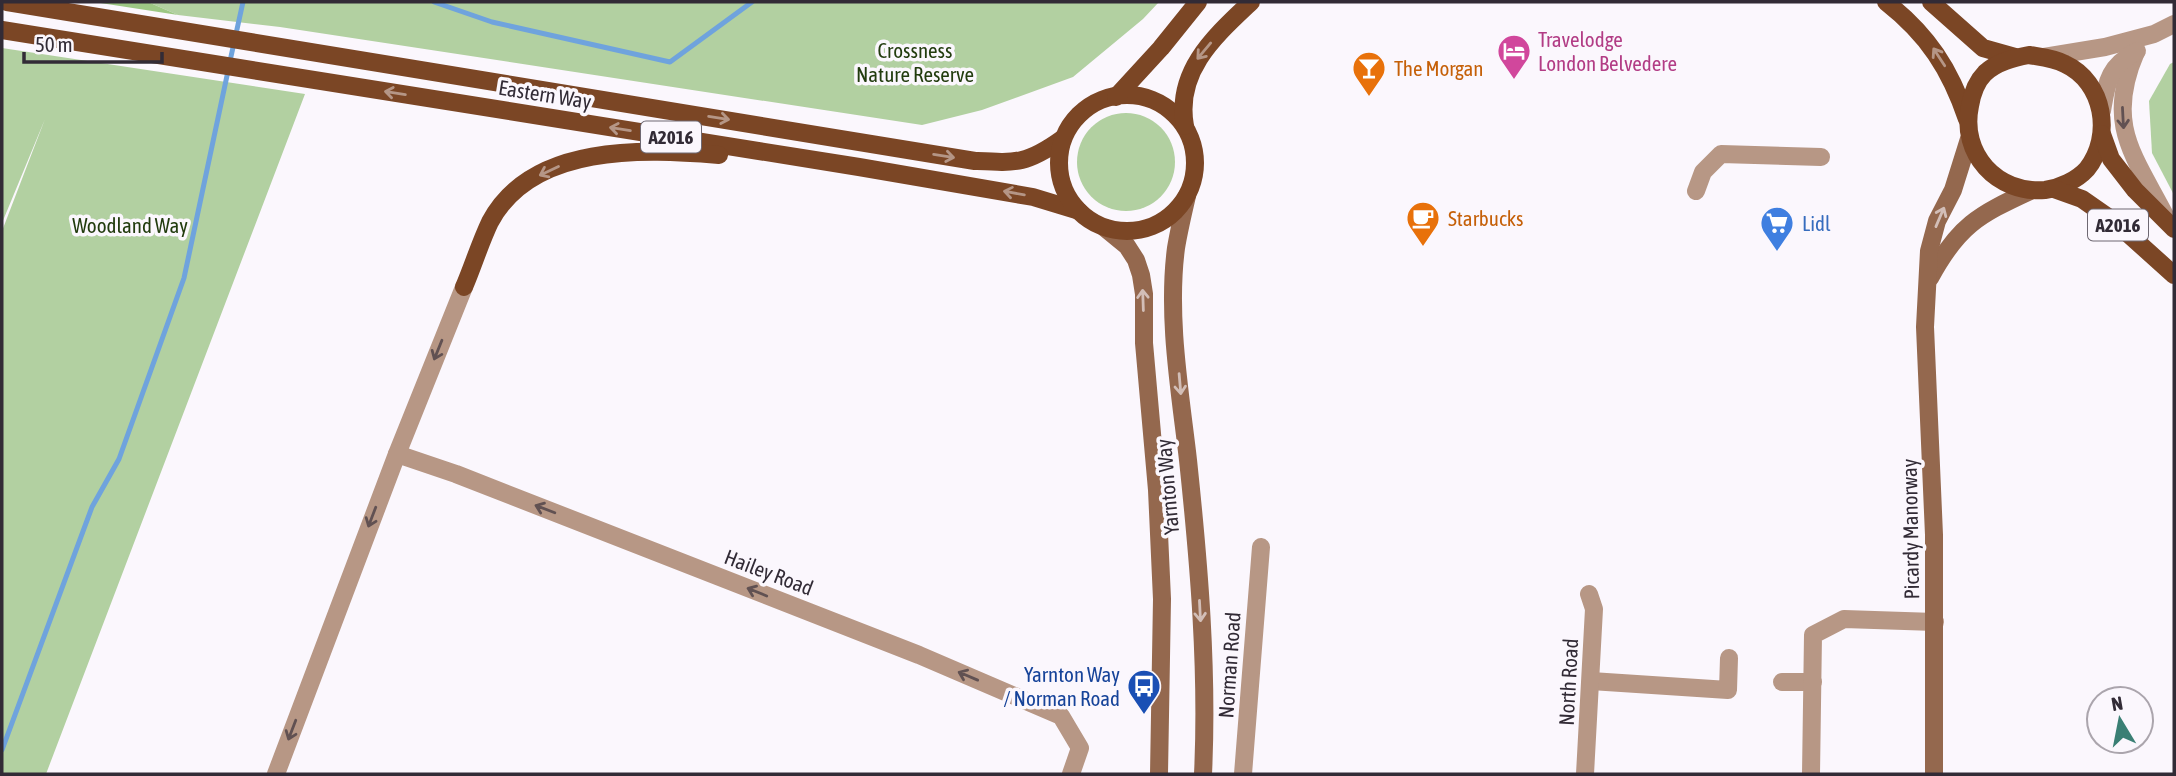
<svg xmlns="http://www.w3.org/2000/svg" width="2176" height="776" viewBox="0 0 2176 776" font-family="'Asap Condensed',sans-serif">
  <rect width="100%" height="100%" fill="#fbf7fd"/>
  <g fill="#b2d0a1">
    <path d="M148 2H1159L1143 19 1073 77 982 110 922 125 280 27 178 15Z"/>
    <path d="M2 48 305 94 46 774H2V231L45 119 2 223Z"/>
    <path d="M2174 62V195L2152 153 2149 101 2170 64Z"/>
    <circle cx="1126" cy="162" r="49"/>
  </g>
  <path fill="#9dc784" d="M94 2H148L178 15Z"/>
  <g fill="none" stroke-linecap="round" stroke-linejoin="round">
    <g stroke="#6fa3dd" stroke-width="5">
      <path d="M434 2 492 22 670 62 752 2"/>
      <path d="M230 61 243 2"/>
      <path d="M2 750 92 507 119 459 184 278 228 71"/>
    </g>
    <g stroke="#b79785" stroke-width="18">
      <path d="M2136 52C2104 126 2135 156 2168 221"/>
      <path d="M2044 57 2105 47 2154 34 2174 24"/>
      <path d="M2102 111C2107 81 2108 67 2137 51"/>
      <path d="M1696 191 1703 172 1721 154 1821 157"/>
      <path d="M397 454 456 474 919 655 1061 716 1080 748 1071 774"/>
      <path d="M1591 681 1728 690 1729 658"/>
      <path d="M1782 682H1813"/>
      <path d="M276 774 397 454 464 287"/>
      <path d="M1243 774 1261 547"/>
      <path d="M1585 774 1594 609 1589 594"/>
      <path d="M1811 774 1813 635 1844 619 1935 622"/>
    </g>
    <g stroke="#94684e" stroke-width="18">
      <path d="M1187 196C1183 213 1179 230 1176 248 1167 317 1180 391 1188 460 1199 564 1208 670 1203 774"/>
      <path d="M1105 228 1127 246 1136 260 1141 275 1144 294V343L1157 490 1162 599 1159 774"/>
      <path d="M1930 278C1958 226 1978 215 2030 191"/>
      <path d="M1934 774V535L1925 327 1929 251 1937 221 1953 190 1969 139"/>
    </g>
    <g stroke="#7b4625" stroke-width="18">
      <path d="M7 2 975 161C1017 163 1027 164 1062 139"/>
      <path d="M1886 2C1928 35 1950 69 1967 119"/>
      <path d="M1931 2 1983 48 2015 57"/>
      <path d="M2 30 859 167 1033 197 1079 211"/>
      <path d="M2029 55C2041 57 2054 58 2065 64 2104 82 2113 136 2087 169 2077 180 2060 188 2045 190 1997 194 1960 154 1970 106 1972 94 1976 82 1985 73 1997 62 2013 58 2029 55Z"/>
      <circle cx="1127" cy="163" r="68"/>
      <path d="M1116 97 1161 48 1198 2"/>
      <path d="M1185 126C1175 71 1215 36 1251 2"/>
      <path d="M2102 134 2111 159 2135 190 2174 229"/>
      <path d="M2054 189 2082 199 2115 222 2174 275"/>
      <path d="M464 287C473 266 480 243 490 222 532 143 644 149 719 155"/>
    </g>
  </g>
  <defs><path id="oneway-shaft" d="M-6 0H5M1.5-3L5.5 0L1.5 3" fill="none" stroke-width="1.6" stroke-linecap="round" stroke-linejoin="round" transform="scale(1.75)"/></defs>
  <g stroke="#b59686">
    <use href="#oneway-shaft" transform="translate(1204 51) rotate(130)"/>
    <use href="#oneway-shaft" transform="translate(1939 57) rotate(-123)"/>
    <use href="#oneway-shaft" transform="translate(395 93) rotate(-171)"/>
    <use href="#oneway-shaft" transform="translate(719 118) rotate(9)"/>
    <use href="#oneway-shaft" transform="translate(620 129) rotate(-171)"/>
    <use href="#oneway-shaft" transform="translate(944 156) rotate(9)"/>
    <use href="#oneway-shaft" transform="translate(549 171) rotate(155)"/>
    <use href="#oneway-shaft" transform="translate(1014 193) rotate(-170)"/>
  </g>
  <g stroke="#615152">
    <use href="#oneway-shaft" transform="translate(2123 118) rotate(87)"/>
    <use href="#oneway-shaft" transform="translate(438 350) rotate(112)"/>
    <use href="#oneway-shaft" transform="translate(545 509) rotate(-159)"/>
    <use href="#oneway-shaft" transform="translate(372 517) rotate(111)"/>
    <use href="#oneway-shaft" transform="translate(757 592) rotate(-158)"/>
    <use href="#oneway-shaft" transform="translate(968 676) rotate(-157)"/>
    <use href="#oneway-shaft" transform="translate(292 730) rotate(111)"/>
  </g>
  <g stroke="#d2beb7">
    <use href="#oneway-shaft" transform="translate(1940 217) rotate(-67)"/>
    <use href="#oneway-shaft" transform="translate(1143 300) rotate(-92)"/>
    <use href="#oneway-shaft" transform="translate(1180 384) rotate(85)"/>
    <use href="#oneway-shaft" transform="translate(1200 611) rotate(87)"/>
  </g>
  <defs>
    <symbol id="hotel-pin" viewBox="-11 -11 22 30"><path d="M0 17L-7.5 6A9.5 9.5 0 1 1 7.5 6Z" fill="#d1479c" stroke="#fbf7fd"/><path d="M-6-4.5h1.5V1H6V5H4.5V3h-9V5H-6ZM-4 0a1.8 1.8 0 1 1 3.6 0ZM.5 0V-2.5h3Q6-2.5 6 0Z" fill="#fff"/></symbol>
    <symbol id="bar-pin" viewBox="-11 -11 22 30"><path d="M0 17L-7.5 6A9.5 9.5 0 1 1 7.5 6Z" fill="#e8710a" stroke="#fbf7fd"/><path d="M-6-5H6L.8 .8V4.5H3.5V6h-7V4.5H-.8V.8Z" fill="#fff"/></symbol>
    <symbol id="cafe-pin" viewBox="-11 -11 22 30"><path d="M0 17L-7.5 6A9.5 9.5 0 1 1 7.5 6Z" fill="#e8710a" stroke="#fbf7fd"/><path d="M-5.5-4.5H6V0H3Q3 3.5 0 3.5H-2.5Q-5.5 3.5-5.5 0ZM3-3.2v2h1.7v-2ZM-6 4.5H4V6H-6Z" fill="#fff"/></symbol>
    <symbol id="supermarket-pin" viewBox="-11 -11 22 30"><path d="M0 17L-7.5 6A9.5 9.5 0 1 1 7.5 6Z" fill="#3f7fe0" stroke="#fbf7fd"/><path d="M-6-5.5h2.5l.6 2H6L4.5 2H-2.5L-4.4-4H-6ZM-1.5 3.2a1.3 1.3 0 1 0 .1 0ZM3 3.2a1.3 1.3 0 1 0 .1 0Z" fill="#fff"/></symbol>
    <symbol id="bus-pin" viewBox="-11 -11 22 30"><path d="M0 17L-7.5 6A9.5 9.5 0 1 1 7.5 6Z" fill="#1a4fb4" stroke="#fbf7fd"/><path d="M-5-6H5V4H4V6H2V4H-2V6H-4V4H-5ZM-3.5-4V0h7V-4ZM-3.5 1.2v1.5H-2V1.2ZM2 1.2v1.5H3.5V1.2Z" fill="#fff"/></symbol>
  </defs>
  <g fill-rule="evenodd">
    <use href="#hotel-pin" x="1495" y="32" width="38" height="52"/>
    <use href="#bar-pin" x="1350" y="49" width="38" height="52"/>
    <use href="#cafe-pin" x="1404" y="199" width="38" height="52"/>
    <use href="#supermarket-pin" x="1758" y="204" width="38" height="52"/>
    <use href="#bus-pin" x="1125" y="667" width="38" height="52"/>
  </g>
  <g text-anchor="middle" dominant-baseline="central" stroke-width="7" stroke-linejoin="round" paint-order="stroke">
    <g fill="#fbf7fd" stroke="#6e6872" stroke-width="2">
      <rect x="641" y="121.5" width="60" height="31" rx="5"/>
      <rect x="2088" y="209.5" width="60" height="31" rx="5"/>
    </g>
    <g font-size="19" font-weight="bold" fill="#322b36">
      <text x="671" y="137">A2016</text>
      <text x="2118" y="225">A2016</text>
    </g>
    <g font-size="21" fill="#b23c85" stroke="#fbf7fd" text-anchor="start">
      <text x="1538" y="39">Travelodge<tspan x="1538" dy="24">London Belvedere</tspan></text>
    </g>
    <g font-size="21" fill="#223c0e" stroke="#fbf7fd">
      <text x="915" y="50">Crossness<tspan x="915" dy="24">Nature Reserve</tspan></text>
      <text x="130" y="225">Woodland Way</text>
    </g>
    <g font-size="21" fill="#c56008" stroke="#fbf7fd" text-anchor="start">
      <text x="1394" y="68">The Morgan</text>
      <text x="1448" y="218">Starbucks</text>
    </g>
    <g font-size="21" fill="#322b36" stroke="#fbf7fd">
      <text transform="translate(545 94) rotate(9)">Eastern Way</text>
      <text transform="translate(1167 487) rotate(-95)">Yarnton Way</text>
      <text transform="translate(1910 529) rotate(-91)">Picardy Manorway</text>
      <text transform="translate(769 572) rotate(21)">Hailey Road</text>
      <text transform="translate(1229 665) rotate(-86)">Norman Road</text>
      <text transform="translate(1568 682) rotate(-87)">North Road</text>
    </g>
    <g font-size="21" fill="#366cbe" stroke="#fbf7fd" text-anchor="start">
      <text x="1802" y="223">Lidl</text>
    </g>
    <g font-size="21" fill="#164399" stroke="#fbf7fd" text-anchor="end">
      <text x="1120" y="674">Yarnton Way<tspan x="1120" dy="24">/ Norman Road</tspan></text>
    </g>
  </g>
  <rect width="2176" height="776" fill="none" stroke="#322b36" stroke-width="7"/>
  <g transform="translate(2120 720) rotate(350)"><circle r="33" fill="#fbf7fd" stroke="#aba5ad" stroke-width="2"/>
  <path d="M0-5L12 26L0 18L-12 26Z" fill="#3a7f74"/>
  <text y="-10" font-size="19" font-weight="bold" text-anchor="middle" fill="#322b36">N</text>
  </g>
  <path d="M24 52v10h138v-10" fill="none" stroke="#322b36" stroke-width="3.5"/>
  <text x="35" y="52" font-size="21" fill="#322b36" stroke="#fbf7fd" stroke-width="5" paint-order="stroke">50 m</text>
</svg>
